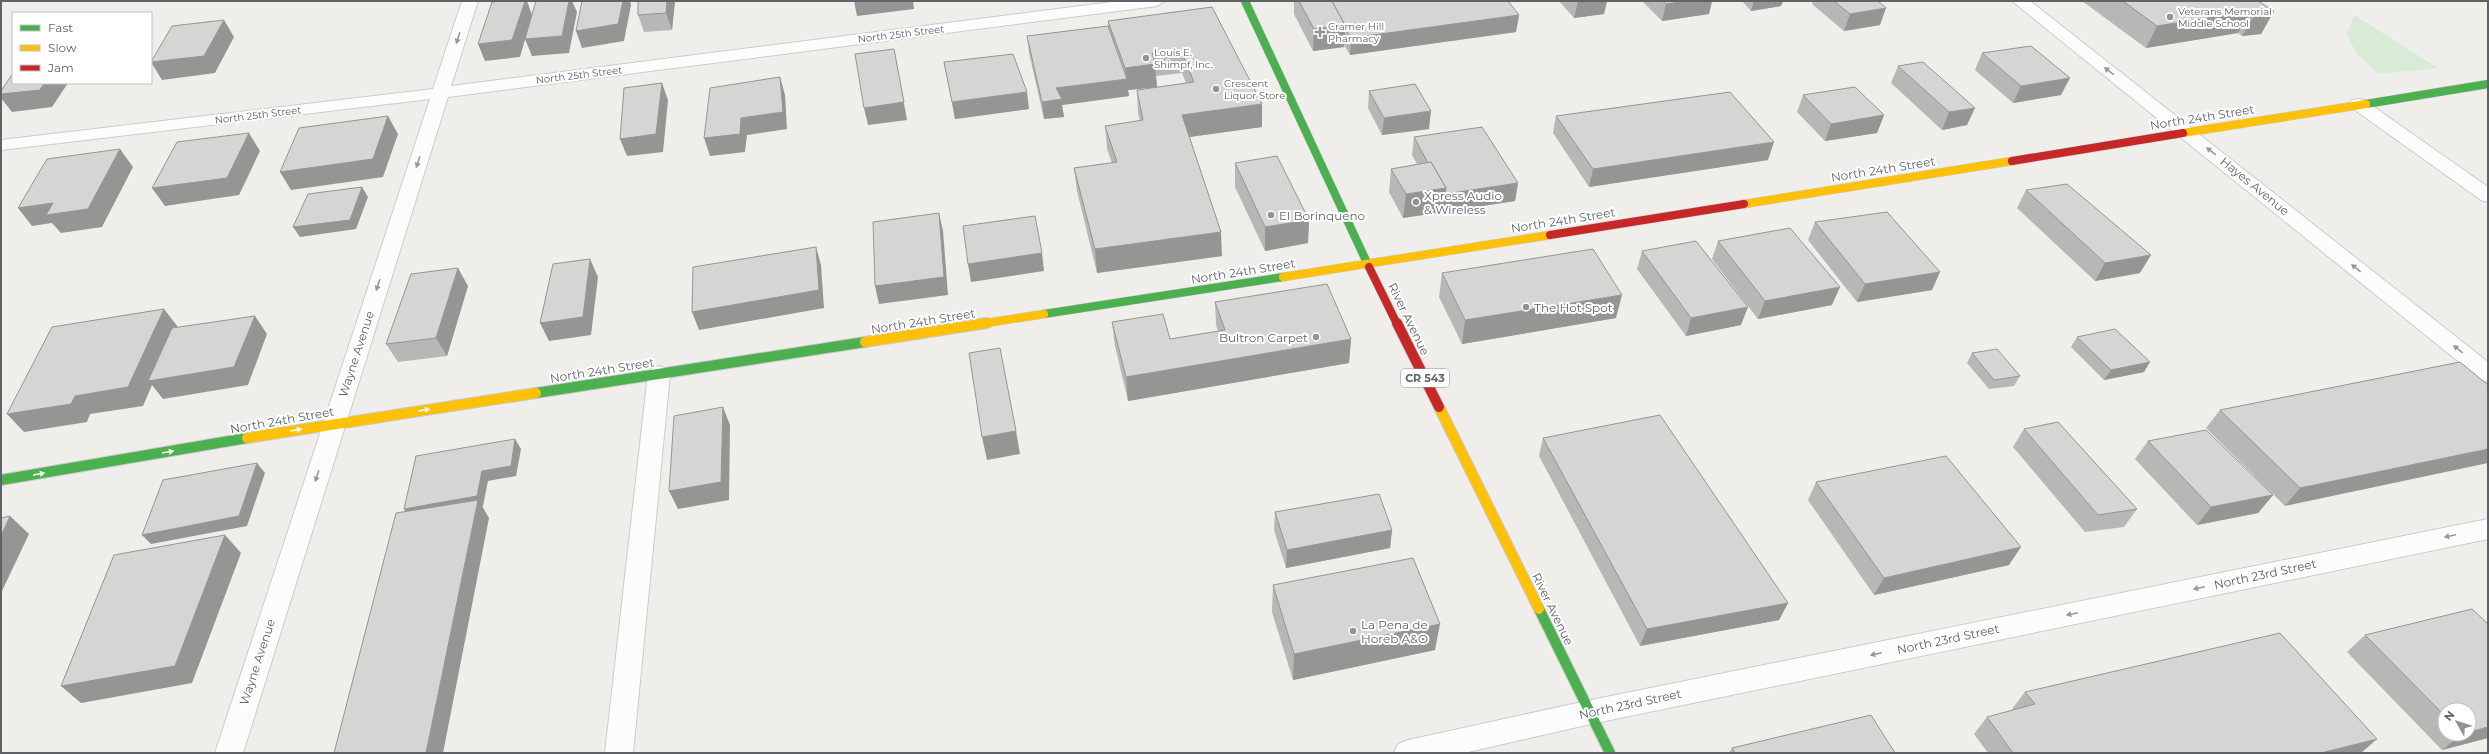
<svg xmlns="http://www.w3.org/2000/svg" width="2489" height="754" viewBox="0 0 2489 754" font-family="Montserrat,sans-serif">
  <rect width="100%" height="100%" fill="#efeeea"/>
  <path fill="#d8ebd6" d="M2354 15 2438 68 2379 74 2356 53 2347 34Z"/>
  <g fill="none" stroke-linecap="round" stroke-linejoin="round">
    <defs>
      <g id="lane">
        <path d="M2358 99 2364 100 2488 187V202L2481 200 2352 108 2349 104 2352 100Z"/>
        <path d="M659 366 667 369 670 374 633 753H605L648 374 651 369Z"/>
      </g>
      <g id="street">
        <path d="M462 1H478L451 86 1120 1H1165L1157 6 448 97 243 753H215L430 99 1 150V140L433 89Z"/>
        <path d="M2012 1H2030L2488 362V382L2480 379Z"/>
        <path d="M2488 519V539L1591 724 1464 753H1394L1398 744 1408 740 1591 700Z"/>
      </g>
      <g id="fast-far1">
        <path d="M1245 1 1369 267"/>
        <path d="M2366 104 2488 84"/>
        <path d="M1044 314 1283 277"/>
      </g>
      <g id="fast">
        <path d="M536 393 865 342"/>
        <path d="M1 480 247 438"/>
        <path d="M1539 609 1610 753"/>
      </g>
      <g id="slow-far1">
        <path d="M2183 133 2366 104"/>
        <path d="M1744 204 2012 161"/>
        <path d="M1283 277 1550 235"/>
        <path d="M980 324 1044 314"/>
      </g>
      <g id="slow">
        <path d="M865 342 987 323"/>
        <path d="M1439 407 1539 609"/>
        <path d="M247 438 536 393"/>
      </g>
      <g id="jam-far1">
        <path d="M2012 161 2183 133"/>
        <path d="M1550 235 1744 204"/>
        <path d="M1369 267 1397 324"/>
      </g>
      <path id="jam" d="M1397 323 1439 407"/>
    </defs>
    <use href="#lane" stroke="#cbcccc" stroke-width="2"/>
    <use href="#street" stroke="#cbcccc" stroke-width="2"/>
    <use href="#fast-far1" stroke="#cacacb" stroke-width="9"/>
    <use href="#fast" stroke="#cacacb" stroke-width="12"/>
    <use href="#slow-far1" stroke="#cacacb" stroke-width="9"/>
    <use href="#slow" stroke="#cacacb" stroke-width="12"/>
    <use href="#jam-far1" stroke="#cacacb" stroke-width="9"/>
    <use href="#jam" stroke="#cacacb" stroke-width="12"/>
    <use href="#lane" fill="#fdfcfc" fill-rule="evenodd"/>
    <use href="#street" fill="#fdfcfc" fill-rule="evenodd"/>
    <use href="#fast-far1" stroke="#4caf50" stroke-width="8"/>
    <use href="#fast" stroke="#4caf50" stroke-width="10"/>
    <use href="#slow-far1" stroke="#ffc107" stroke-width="8"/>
    <use href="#slow" stroke="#ffc107" stroke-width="10"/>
    <use href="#jam-far1" stroke="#c62828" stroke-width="8"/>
    <use href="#jam" stroke="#c62828" stroke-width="10"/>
  </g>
  <g fill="#b8b7b5" fill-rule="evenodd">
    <path d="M675 1 672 30 644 32 638 15Z"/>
    <path d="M1294 1H1508L1519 15 1516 32 1350 55 1344 45V47L1313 51 1294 14Z"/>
    <path d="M1559 1H1607L1604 14 1574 18Z"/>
    <path d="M1642 1H1712L1709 14 1662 21Z"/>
    <path d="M1742 1H1783L1781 6 1751 11Z"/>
    <path d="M1813 1H1878L1880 25 1844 31 1812 4Z"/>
    <path d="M2082 1H2258L2274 11 2261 34 2242 36 2238 33 2146 48Z"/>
    <path d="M1212 7 1262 127 1189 137 1222 256 1097 273 1077 191 1074 168 1112 163 1107 149 1105 126 1140 121 1138 113 1137 90 1186 83 1182 73 1156 76 1157 87 1128 90 1129 96 1062 105 1064 117 1044 119 1029 53 1027 36 1108 26V21Z"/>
    <path d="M1982 53 2061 95 2013 103 1975 70Z"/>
    <path d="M944 62 1029 109 955 119Z"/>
    <path d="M1898 66 1967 125 1942 130 1891 83Z"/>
    <path d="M1369 91 1429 129 1382 135 1368 108Z"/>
    <path d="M1803 95 1884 115 1877 133 1825 141 1797 112Z"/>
    <path d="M1556 116 1768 160 1589 187 1553 133Z"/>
    <path d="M1414 137 1518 183 1515 201 1403 218 1389 192 1391 169 1417 164 1412 155Z"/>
    <path d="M1235 163 1309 220 1308 243 1265 251 1235 187Z"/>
    <path d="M2026 190 2140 273 2095 281 2017 208Z"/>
    <path d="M1815 222 1932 290 1857 302 1808 240Z"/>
    <path d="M1718 241 1832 305 1758 319 1712 259Z"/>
    <path d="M1642 251 1741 325 1686 336 1637 269Z"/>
    <path d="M1442 273 1616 318 1462 344 1439 297Z"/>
    <path d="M468 286 447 356 398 362 386 344Z"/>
    <path d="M1215 302 1351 339 1349 363 1128 401 1115 346 1112 322 1170 339 1218 331 1216 325Z"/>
    <path d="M2077 337 2144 372 2104 380 2071 347Z"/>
    <path d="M1972 353 2020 376 2014 386 1989 389 1967 363Z"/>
    <path d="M2460 362 2285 506 2206 428 2220 410Z"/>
    <path d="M2024 429 2137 509 2124 527 2085 532 2013 447Z"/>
    <path d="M1543 438 1788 603 1779 620 1640 646 1539 456Z"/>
    <path d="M2148 441 2273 495 2258 513 2197 525 2135 459Z"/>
    <path d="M1816 482 2009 565 1874 595 1808 500Z"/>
    <path d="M1275 512 1392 530 1390 548 1286 568 1274 530Z"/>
    <path d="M1273 585 1435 650 1293 680 1272 612Z"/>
    <path d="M2365 635 2488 738 2442 750 2347 652ZM2445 710 2469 734H2445Z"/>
    <path d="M2025 692 2361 753H1988L1974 734 1987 717 2013 710 2012 709Z"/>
    <path d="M1732 748 1895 753H1729Z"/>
  </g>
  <g fill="#969594">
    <path d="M525 1H527L532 15 520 57 485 61 478 44Z"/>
    <path d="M569 1H572L577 12 569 53 532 56 525 39Z"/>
    <path d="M623 1H630L631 5 624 41 582 48 576 31Z"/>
    <path d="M667 1H675L672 30 666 13Z"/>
    <path d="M854 1H913L914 9 857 16Z"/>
    <path d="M1578 1H1607L1604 14 1574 18Z"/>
    <path d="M1687 1H1712L1709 14 1662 21 1666 4Z"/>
    <path d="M1754 1H1783L1781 6 1751 11Z"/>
    <path d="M1886 8 1880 25 1844 31 1850 14Z"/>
    <path d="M2251 11 2238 33 2146 48 2157 26Z"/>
    <path d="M2274 11 2261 34 2242 36 2255 14Z"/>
    <path d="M1519 15 1516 32 1350 55 1351 38Z"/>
    <path d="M224 20 234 37 215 73 162 80 151 62Z"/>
    <path d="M1345 25 1344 47 1313 51 1314 29Z"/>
    <path d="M894 49 907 120 868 125 864 108Z"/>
    <path d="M1155 64 1157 87 1128 90 1129 96 1062 105 1064 117 1044 119 1042 102 1056 88 1126 79 1125 68Z"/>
    <path d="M780 77 785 95 787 129 747 135 745 152 710 156 704 138 741 118Z"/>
    <path d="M2070 78 2061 95 2013 103 2021 86Z"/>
    <path d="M44 83H68L52 107 12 112 1 98V94Z"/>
    <path d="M662 83 668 100 663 152 627 156 620 139Z"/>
    <path d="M1027 92 1029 109 955 119 952 102Z"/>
    <path d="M1262 104V127L1182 138V115Z"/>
    <path d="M1975 108 1967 125 1942 130 1949 112Z"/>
    <path d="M1431 111 1429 129 1382 135 1384 118Z"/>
    <path d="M1884 115 1877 133 1825 141 1831 124Z"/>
    <path d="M388 116 398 134 383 177 291 190 280 172Z"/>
    <path d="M249 133 260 151 239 195 165 206 152 188Z"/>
    <path d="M1774 142 1768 160 1589 187 1593 169Z"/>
    <path d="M120 149 133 167 102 227 61 233 52 223 32 226 18 208Z"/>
    <path d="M1518 183 1515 201 1403 218 1406 194 1446 188Z"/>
    <path d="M362 187 368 197 356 229 300 237 293 227Z"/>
    <path d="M939 213 943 231 948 295 879 304 875 286Z"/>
    <path d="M1309 220 1308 243 1265 251V227Z"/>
    <path d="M1221 232 1222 256 1097 273 1095 249Z"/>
    <path d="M816 247 821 265 824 308 699 330 692 312Z"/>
    <path d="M1042 253 1044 271 971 282 968 264Z"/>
    <path d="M2151 255 2140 273 2095 281 2105 263Z"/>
    <path d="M590 259 598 277 591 335 549 341 540 323Z"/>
    <path d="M458 268 468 286 447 356 436 338Z"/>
    <path d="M1940 272 1932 290 1857 302 1865 284Z"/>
    <path d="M1840 287 1832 305 1758 319 1765 301Z"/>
    <path d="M1622 295 1616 318 1462 344 1465 320Z"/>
    <path d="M1748 307 1741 325 1686 336 1691 318Z"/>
    <path d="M164 309 178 327 154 380 255 316 267 334 248 385 163 399 152 385 143 406 90 414 87 422 24 432 7 414 75 396Z"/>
    <path d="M1351 339 1349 363 1128 401 1126 377Z"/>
    <path d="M2150 362 2144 372 2104 380 2111 370Z"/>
    <path d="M723 407 730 425 729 500 678 509 669 491Z"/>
    <path d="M1016 431 1020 454 987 460 982 437Z"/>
    <path d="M515 439 521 449 516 476 488 481 483 506H482L489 518 443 753H426L410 518 404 509 482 471Z"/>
    <path d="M2488 449V463L2285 506 2300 488Z"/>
    <path d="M257 463 265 473 247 526 151 544 142 535Z"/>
    <path d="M2273 495 2258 513 2197 525 2211 507Z"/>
    <path d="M10 516 29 534 1 593V536Z"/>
    <path d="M1392 530 1390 548 1286 568 1287 550Z"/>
    <path d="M225 535 241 553 192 683 81 703 61 686Z"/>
    <path d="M2021 547 2009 565 1874 595 1884 578Z"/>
    <path d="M1788 603 1779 620 1640 646 1647 629Z"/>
    <path d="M1440 624 1435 650 1293 680 1294 654Z"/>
    <path d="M2488 727V738L2442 750 2462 734H2469V732Z"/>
    <path d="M2377 739 2361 753H2321Z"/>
  </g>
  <g fill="#d6d5d3" stroke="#969594">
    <path d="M501 1H525L512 40 478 44 492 2Z"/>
    <path d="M536 1H569L562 36 525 39Z"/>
    <path d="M582 1H623L618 24 576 31Z"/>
    <path d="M638 1H667L666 13 638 15Z"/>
    <path d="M1299 1H1332L1345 25 1314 29Z"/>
    <path d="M1332 1H1508L1519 15 1351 38 1345 28V25Z"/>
    <path d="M1663 1H1687L1666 4Z"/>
    <path d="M1834 1H1878L1886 8 1850 14Z"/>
    <path d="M2123 1H2258L2274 11 2255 14 2251 11 2157 26Z"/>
    <path d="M1212 7 1262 104 1182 115 1221 232 1095 249 1074 168 1117 162 1105 126 1143 120 1137 90 1194 82 1181 51 1152 53 1155 64 1125 68 1108 21Z"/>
    <path d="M224 20 204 56 151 62 172 26Z"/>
    <path d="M1108 26 1127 79 1056 88 1062 99 1042 102 1027 36Z"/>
    <path d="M2031 46 2070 78 2021 86 1982 53Z"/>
    <path d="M894 49 904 102 864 108 855 54Z"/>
    <path d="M1013 54 1027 92 952 102 944 62Z"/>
    <path d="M1923 62 1975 108 1949 112 1898 66Z"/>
    <path d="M13 73V83H44L40 90 1 94V91Z"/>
    <path d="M780 77 783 112 741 118 740 134 704 138 710 88Z"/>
    <path d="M662 83 656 134 620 139 624 88Z"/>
    <path d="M1415 84 1431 111 1384 118 1369 91Z"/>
    <path d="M1855 87 1884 115 1831 124 1803 95Z"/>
    <path d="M1730 92 1774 142 1593 169 1556 116Z"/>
    <path d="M388 116 373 159 280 172 299 128Z"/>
    <path d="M1482 127 1518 183 1445 194 1446 188 1431 162 1428 163 1414 137Z"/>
    <path d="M249 133 227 178 152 188 177 142Z"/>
    <path d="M120 149 88 209 46 215 53 203 18 208 47 159Z"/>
    <path d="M1277 156 1309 220 1265 227 1235 163Z"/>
    <path d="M1431 162 1446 188 1406 194 1391 169Z"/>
    <path d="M2067 184 2151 255 2105 263 2026 190Z"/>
    <path d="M362 187 350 220 293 227 308 194Z"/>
    <path d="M1887 212 1940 272 1865 284 1815 222Z"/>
    <path d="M939 213 944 277 875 286 873 222Z"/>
    <path d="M1035 216 1042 253 968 264 963 226Z"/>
    <path d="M1790 228 1840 287 1765 301 1718 241Z"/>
    <path d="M1696 241 1748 307 1691 318 1642 251Z"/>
    <path d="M816 247 819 290 692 312 693 267Z"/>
    <path d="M1593 249 1622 295 1465 320 1442 273Z"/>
    <path d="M590 259 583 317 540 323 553 264Z"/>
    <path d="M458 268 436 338 386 344 411 274Z"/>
    <path d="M1327 284 1351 339 1126 377 1112 322 1163 314 1170 339 1225 330 1215 302Z"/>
    <path d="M164 309 128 387 75 396 71 404 7 414 52 327Z"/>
    <path d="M255 316 234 367 148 381 172 328Z"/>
    <path d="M2115 329 2150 362 2111 370 2077 337Z"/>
    <path d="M1000 348 1016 431 982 437 969 353Z"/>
    <path d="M1997 349 2020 376 1994 380 1972 353Z"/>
    <path d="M2460 362 2488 385V449L2300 488 2220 410Z"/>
    <path d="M723 407 721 482 669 491 674 416Z"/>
    <path d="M1660 415 1788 603 1647 629 1543 438Z"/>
    <path d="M2058 422 2137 509 2098 515 2024 429Z"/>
    <path d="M2206 430 2273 495 2211 507 2148 441Z"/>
    <path d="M515 439 511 466 482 471 477 496 404 509 416 456Z"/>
    <path d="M1946 456 2021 547 1884 578 1816 482Z"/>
    <path d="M257 463 239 516 142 535 163 480Z"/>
    <path d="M1379 494 1392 530 1287 550 1275 512Z"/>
    <path d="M478 500 426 753H334L396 513Z"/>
    <path d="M10 516 1 536V518Z"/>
    <path d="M225 535 175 666 61 686 114 555Z"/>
    <path d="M1413 558 1440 624 1294 654 1273 585Z"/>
    <path d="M2472 609 2488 624V727L2469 732V710H2445V716L2365 635Z"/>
    <path d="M2280 633 2377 739 2321 753H2013L1987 717 2035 704 2025 692Z"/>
    <path d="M1871 715 1895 753H1735L1732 748Z"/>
  </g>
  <defs><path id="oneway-solid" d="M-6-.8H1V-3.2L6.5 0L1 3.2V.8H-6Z"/></defs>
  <g fill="#96999c">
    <use href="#oneway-solid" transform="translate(458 38) rotate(108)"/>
    <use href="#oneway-solid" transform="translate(2109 71) rotate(-142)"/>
    <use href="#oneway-solid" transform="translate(2211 151) rotate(-141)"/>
    <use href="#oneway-solid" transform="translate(418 162) rotate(108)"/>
    <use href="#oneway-solid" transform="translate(2356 268) rotate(-141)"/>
    <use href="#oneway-solid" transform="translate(378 285) rotate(108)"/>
    <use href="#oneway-solid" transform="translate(2458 349) rotate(-141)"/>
    <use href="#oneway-solid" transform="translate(317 476) rotate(108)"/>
    <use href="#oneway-solid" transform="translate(2450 536) rotate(168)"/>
    <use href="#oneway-solid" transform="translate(2199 588) rotate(168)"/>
    <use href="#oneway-solid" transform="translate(2072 614) rotate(168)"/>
    <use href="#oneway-solid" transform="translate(1876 654) rotate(168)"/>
  </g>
  <g fill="#f6fbf6">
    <use href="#oneway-solid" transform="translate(424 410) rotate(-9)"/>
    <use href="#oneway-solid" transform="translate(296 430) rotate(-10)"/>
    <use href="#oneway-solid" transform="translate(168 452) rotate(-10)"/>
    <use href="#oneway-solid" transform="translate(39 474) rotate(-10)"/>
  </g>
  <g fill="#919496" stroke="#fff" stroke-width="1.5">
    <circle cx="2170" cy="17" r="4"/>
    <path d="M1318 26h4v4h4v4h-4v4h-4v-4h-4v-4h4z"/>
    <circle cx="1146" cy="58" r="4"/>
    <circle cx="1216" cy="89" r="4"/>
    <circle cx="1416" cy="202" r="4"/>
    <circle cx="1271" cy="215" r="4"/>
    <circle cx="1526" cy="307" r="4"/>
    <circle cx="1316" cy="337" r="4"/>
    <circle cx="1353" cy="631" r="4"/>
  </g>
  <g text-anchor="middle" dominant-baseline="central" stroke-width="4" stroke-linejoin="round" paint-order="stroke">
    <g font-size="10" fill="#5f6368" stroke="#fff" text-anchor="start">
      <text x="2178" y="11">Veterans Memorial<tspan x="2178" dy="12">Middle School</tspan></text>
      <text x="1328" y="26">Cramer Hill<tspan x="1328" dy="12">Pharmacy</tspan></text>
      <text x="1154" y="52">Louis E.<tspan x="1154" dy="12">Shimpf, Inc.</tspan></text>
      <text x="1224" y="83">Crescent<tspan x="1224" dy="12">Liquor Store</tspan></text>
    </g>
    <g font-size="10" fill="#5f6368" stroke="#fff">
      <text transform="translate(901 34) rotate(-7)">North 25th Street</text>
      <text transform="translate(579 75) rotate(-7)">North 25th Street</text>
      <text transform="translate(258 115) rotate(-7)">North 25th Street</text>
    </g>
    <rect fill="#fff" stroke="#8f9295" stroke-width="1" x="1401" y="369" width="48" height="18" rx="3"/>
    <g font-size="11" font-weight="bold" fill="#5f6368">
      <text x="1425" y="378">CR 543</text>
    </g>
    <g font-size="12" fill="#5f6368" stroke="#fff">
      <text transform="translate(2202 117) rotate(-9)">North 24th Street</text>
      <text transform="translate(1883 169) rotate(-9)">North 24th Street</text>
      <text transform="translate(2255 186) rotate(39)">Hayes Avenue</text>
      <text transform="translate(1563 220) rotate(-9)">North 24th Street</text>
      <text transform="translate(1243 271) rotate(-9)">North 24th Street</text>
      <text transform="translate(1409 319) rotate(64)">River Avenue</text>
      <text transform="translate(923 321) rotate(-9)">North 24th Street</text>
      <text transform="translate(356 354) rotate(-72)">Wayne Avenue</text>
      <text transform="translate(602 370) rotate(-9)">North 24th Street</text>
      <text transform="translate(282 420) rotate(-10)">North 24th Street</text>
      <text transform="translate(2265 574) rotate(-12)">North 23rd Street</text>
      <text transform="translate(1553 609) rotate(64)">River Avenue</text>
      <text transform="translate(1948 639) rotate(-12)">North 23rd Street</text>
      <text transform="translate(257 662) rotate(-72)">Wayne Avenue</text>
      <text transform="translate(1630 704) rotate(-12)">North 23rd Street</text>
    </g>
    <g font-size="12" fill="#5f6368" stroke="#fff" text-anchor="start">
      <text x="1424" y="195">Xpress Audio<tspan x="1424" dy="14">&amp; Wireless</tspan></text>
      <text x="1279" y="215">El Borinqueno</text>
      <text x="1534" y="307">The Hot Spot</text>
      <text x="1308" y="337" text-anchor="end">Bultron Carpet</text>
      <text x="1361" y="624">La Pena de<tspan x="1361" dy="14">Horeb A&amp;O</tspan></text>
    </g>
  </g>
  <rect width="2489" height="754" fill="none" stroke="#5f6368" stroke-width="4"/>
  <rect x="12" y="12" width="140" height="72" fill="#ffffff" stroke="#bfc1c3"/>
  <rect x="20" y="25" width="20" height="6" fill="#4caf50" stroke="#bfc1c3"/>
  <text x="48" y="32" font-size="12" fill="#5f6368">Fast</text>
  <rect x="20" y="45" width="20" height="6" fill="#ffc107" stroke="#bfc1c3"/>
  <text x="48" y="52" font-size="12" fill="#5f6368">Slow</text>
  <rect x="20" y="65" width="20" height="6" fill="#c62828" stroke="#bfc1c3"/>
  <text x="48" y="72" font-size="12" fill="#5f6368">Jam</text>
  <g transform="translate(2457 722) rotate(309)"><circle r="19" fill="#ffffff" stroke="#bfc1c3"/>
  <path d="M0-3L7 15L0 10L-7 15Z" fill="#919496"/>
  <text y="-6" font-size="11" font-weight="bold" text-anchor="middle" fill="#5f6368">N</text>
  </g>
</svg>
